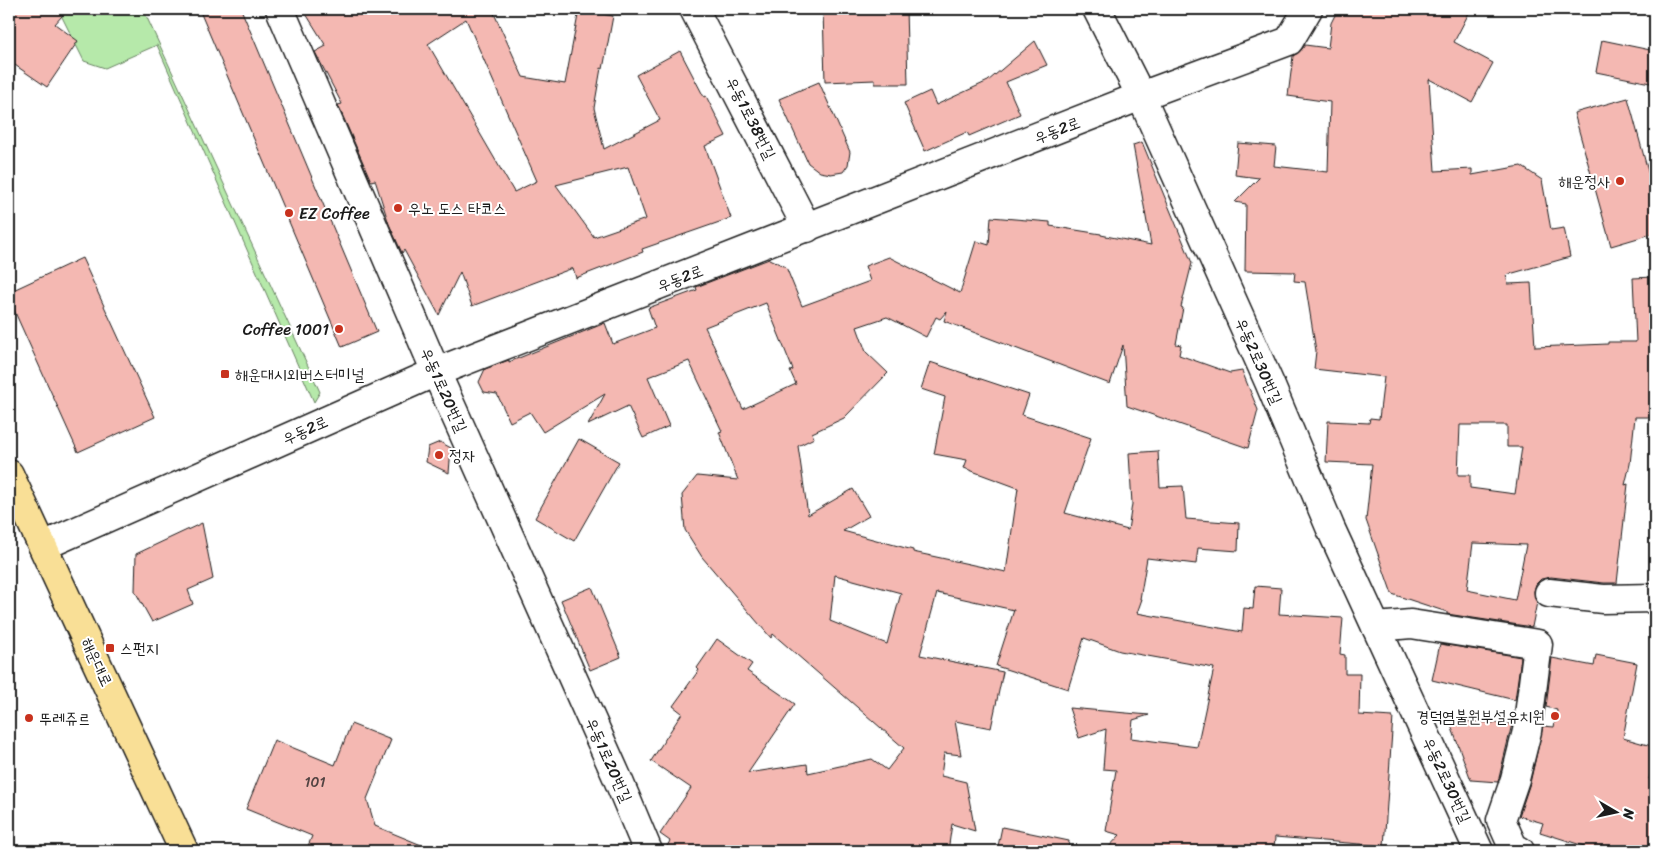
<svg xmlns="http://www.w3.org/2000/svg" width="1664" height="860" viewBox="0 0 1664 860" font-family="Sriracha,'Poor Story',sans-serif">
  <rect width="100%" height="100%" fill="#fff"/>
  <filter id="ink" filterUnits="userSpaceOnUse"><feTurbulence type="fractalNoise" baseFrequency=".02" numOctaves="2"/><feDisplacementMap in="SourceGraphic" scale="10" xChannelSelector="R" yChannelSelector="G"/><feConvolveMatrix kernelMatrix="1 2 1 2 8 2 1 2 1" color-interpolation-filters="sRGB"/></filter>
  <g filter="url(#ink)">
    <path fill="#b6e9aa" stroke="#698263" d="M58 9H143L320 392 314 402 157 45 105 68 84 61Z"/>
    <g fill="#f4b8b2" stroke="#1c1c1c" fill-rule="evenodd">
      <path d="M9 9H68L55 24 78 41 47 87 9 61Z"/>
      <path d="M199 9H241L377 332 342 347Z"/>
      <path d="M303 9H492L523 77 565 84 579 10 613 16 603 69 601 68 594 108 604 149 660 120 636 75 680 51 704 97 706 96 726 136 705 146 731 218 642 249 643 252 576 278 573 268 472 306 460 272 439 315 404 250 402 253 389 224 375 180 371 181 338 105 342 104 315 52 326 46ZM466 19 537 181 514 192 428 44ZM628 167 646 219 594 237 556 185Z"/>
      <path d="M823 9H906L908 84H875V80L825 82Z"/>
      <path d="M1338 9H1471L1454 42 1493 63 1472 102 1429 79 1435 171 1472 169V175L1521 166 1542 180 1551 230 1564 228 1570 257 1506 275 1508 284 1531 283 1535 347 1608 344V342H1636L1633 278 1655 277V417H1635L1630 464 1625 485 1628 484 1617 583H1604L1551 577 1541 579 1536 584 1534 591 1535 599 1537 602 1532 627 1447 614V612L1392 594 1366 520 1372 464 1326 462 1328 421 1369 423 1370 418 1379 419 1384 377 1314 369 1316 351 1305 282 1294 281 1295 272 1245 271 1246 204 1235 202 1259 178 1235 175 1238 143 1276 146 1274 166 1328 172 1330 102 1288 96 1293 56 1302 49 1305 45 1328 48 1331 23ZM1460 425H1507V447H1522L1515 494 1470 488V475H1458ZM1473 543 1526 545 1515 600 1467 590Z"/>
      <path d="M1602 40 1655 51V84L1596 72Z"/>
      <path d="M1035 41 1047 65 1006 82 1020 114 969 136 967 132 925 151 904 103 930 91 936 105 988 81Z"/>
      <path d="M819 82 850 152 848 165 843 172 831 174 820 172 808 163 779 99Z"/>
      <path d="M1628 98 1655 197V233L1611 246 1574 113Z"/>
      <path d="M1142 142 1192 263 1181 307 1183 308 1176 344 1181 345 1179 355 1230 373 1242 371 1258 410 1248 448 1127 406 1123 345 1110 384 944 321 947 311 940 319 936 317 926 337 887 317 857 327 866 352 888 373 844 418 812 433 814 438 798 446 808 515 853 489 869 516 843 531 913 550V552L1006 572 1018 488 964 468 967 460 934 454 945 397 921 389 930 362 1029 395 1022 415 1091 438 1065 513 1128 530 1132 504 1129 453 1158 451 1160 487 1183 486 1186 519 1239 523 1238 551 1198 548 1196 564 1147 558 1140 599H1142L1137 613 1242 632 1244 608 1253 609 1255 586 1281 588 1279 614 1343 618 1340 654 1345 655V674H1360L1359 715 1393 717 1384 846 1275 837 1274 851H1105L1120 835 1106 831 1116 770 1103 769 1106 729 1079 738 1069 708 1149 715 1133 720 1131 738 1197 747 1214 668 1120 651 1084 638 1068 689 996 666 1014 610 937 593 920 655 1003 672 991 728 955 721 961 755 944 753 941 776 966 782 975 831 952 824 948 851H664L670 841 660 834 691 788 651 761 682 713 673 706 699 670 697 668 717 639 752 664 747 671 795 704 748 773 807 764 808 773 872 759 887 770 904 748 773 634 771 638 702 557 685 530 682 495 697 476 738 480 719 432 722 431 689 361 648 377 669 426 643 438 628 406 588 425 605 394 543 432 530 412 510 422 497 394 484 392 479 382 485 369 509 360V362L605 323 613 344 655 328 648 308 697 290 696 287 769 259 786 267 802 306 870 281 865 266 889 257 960 293 976 241 989 245 991 217 1050 222V226L1101 234V235L1151 245 1133 145ZM766 303 793 370 790 371 796 384 743 409 705 327ZM835 575 901 593 887 644 830 621Z"/>
      <path d="M82 258 155 417 78 452 9 299V292Z"/>
      <path d="M579 439 619 462 574 541 535 518Z"/>
      <path d="M440 442 451 448 449 473 426 462 428 447Z"/>
      <path d="M202 523 213 579 188 590 193 604 152 622 135 591 136 554Z"/>
      <path d="M592 587 621 657 590 670 561 600Z"/>
      <path d="M1440 644 1521 657 1515 700 1432 680Z"/>
      <path d="M1596 655 1637 663 1623 738 1655 747V759L1649 779 1655 781V851H1582L1584 846 1540 832 1543 823 1519 816 1530 783 1543 726 1554 727 1557 710 1546 707 1552 658 1594 666Z"/>
      <path d="M1449 720 1512 724 1498 782 1471 780Z"/>
      <path d="M351 724 391 740 367 799 375 826 436 851H306L312 836 246 809 274 740 335 765Z"/>
      <path d="M1002 827 1069 841 1068 851H997Z"/>
    </g>
    <g fill="none" stroke-linecap="round" stroke-linejoin="round">
      <defs>
        <g id="minor">
          <path d="M280 9 436 372 617 777 648 851"/>
          <path d="M694 9 807 228"/>
          <path d="M1097 9 1141 96 1269 382 1330 527 1479 851"/>
          <path d="M43 546 436 372 1141 96 1289 41 1308 9"/>
          <path d="M1549 593 1603 599 1655 598"/>
          <path d="M1376 627 1411 624 1538 644 1527 731 1515 779 1501 820 1513 847 1520 851"/>
        </g>
        <path id="major" d="M9 474 184 851"/>
      </defs>
      <use href="#minor" stroke="#1c1c1c" stroke-width="31"/>
      <use href="#major" stroke="#1c1c1c" stroke-width="31"/>
      <use href="#minor" stroke="#fff" stroke-width="28"/>
      <use href="#major" stroke="#f9df96" stroke-width="28"/>
    </g>
  </g>
  <g fill="#c8321e" stroke="#fff" stroke-width="2">
    <circle cx="1620" cy="181" r="5"/>
    <circle cx="398" cy="208" r="5"/>
    <circle cx="289" cy="213" r="5"/>
    <circle cx="339" cy="329" r="5"/>
    <rect x="220" y="369" width="10" height="10" rx="2.5"/>
    <circle cx="439" cy="455" r="5"/>
    <rect x="105" y="643" width="10" height="10" rx="2.5"/>
    <circle cx="1555" cy="716" r="5"/>
    <circle cx="29" cy="718" r="5"/>
  </g>
  <g text-anchor="middle" dominant-baseline="central" stroke-width="4" stroke-linejoin="round" paint-order="stroke">
    <g font-size="14" fill="#524342">
      <text x="315" y="782">101</text>
    </g>
    <g font-size="16" fill="#1c1c1c" stroke="#fff">
      <text transform="translate(751 118) rotate(63)">우동1로38번길</text>
      <text transform="translate(1057 130) rotate(-21)">우동2로</text>
      <text transform="translate(680 278) rotate(-21)">우동2로</text>
      <text transform="translate(1259 361) rotate(66)">우동2로30번길</text>
      <text transform="translate(444 390) rotate(66)">우동1로20번길</text>
      <text transform="translate(305 430) rotate(-24)">우동2로</text>
      <text transform="translate(97 662) rotate(65)">해운대로</text>
      <text transform="translate(609 760) rotate(66)">우동1로20번길</text>
      <text transform="translate(1447 780) rotate(65)">우동2로30번길</text>
    </g>
    <g font-size="16" fill="#1c1c1c" stroke="#fff" text-anchor="start">
      <text x="1610" y="181" text-anchor="end">해운정사</text>
      <text x="408" y="208">우노 도스 타코스</text>
      <text x="299" y="213">EZ Coffee</text>
      <text x="329" y="329" text-anchor="end">Coffee 1001</text>
      <text x="235" y="374">해운대시외버스터미널</text>
      <text x="449" y="455">정자</text>
      <text x="120" y="648">스펀지</text>
      <text x="1545" y="716" text-anchor="end">경덕염불원부설유치원</text>
      <text x="39" y="718">뚜레쥬르</text>
    </g>
  </g>
  <rect width="1664" height="860" fill="none" stroke="#fff" stroke-width="30"/>
  <rect x="15" y="15" width="1634" height="830" fill="none" stroke="#1c1c1c" stroke-width="2" filter="url(#ink)"/>
  <g transform="translate(1616 812) rotate(99)" stroke="#ffffff" stroke-width="4" paint-order="stroke">
  <path d="M0-4L9 19L0 12L-9 19Z" fill="#1c1c1c"/>
  <text y="-8" font-size="14" font-weight="bold" text-anchor="middle" fill="#1c1c1c">N</text>
  </g>
</svg>
